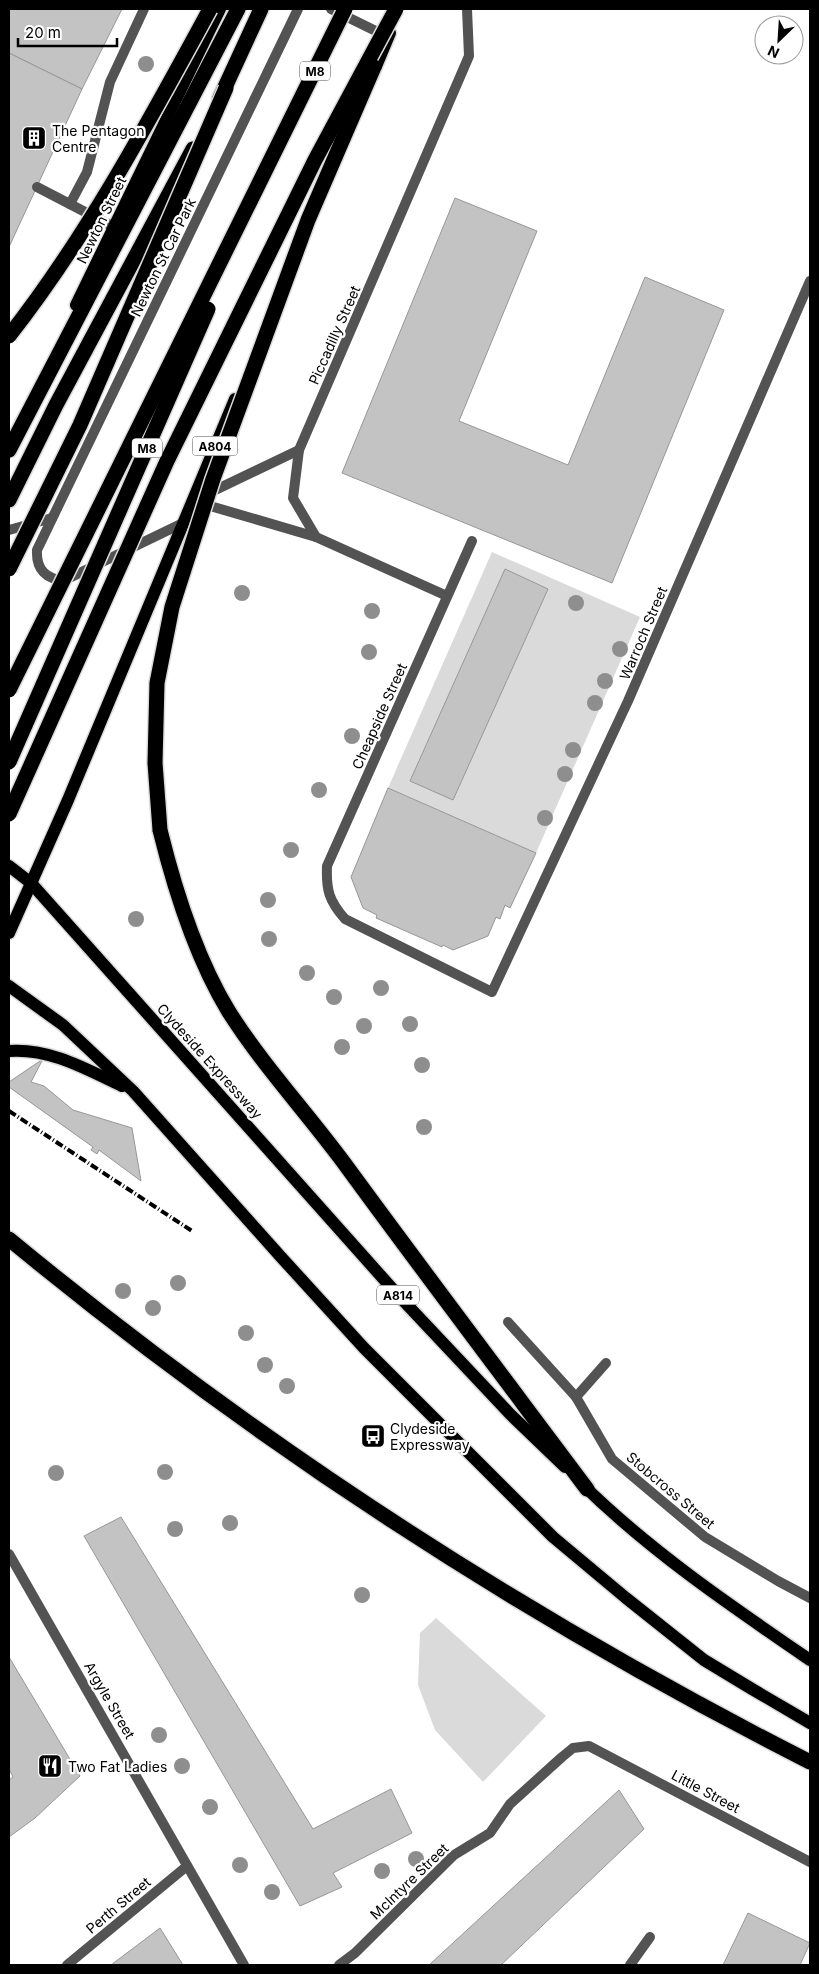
<svg xmlns="http://www.w3.org/2000/svg" width="819" height="1974" viewBox="0 0 819 1974" font-family="Inter,sans-serif">
  <rect width="100%" height="100%" fill="#fff"/>
  <g fill="#dadada">
    <path d="M492 552 640 617 536 853 388 788Z"/>
    <path d="M436 1618 546 1716 483 1782 435 1730 418 1685 420 1633Z"/>
  </g>
  <g fill="#c3c3c3" stroke="#979797">
    <path d="M9 9H122L82 89 9 53Z"/>
    <path d="M9 53 82 89 9 247Z"/>
    <path d="M455 198 537 231 459 421 568 465 645 277 724 310 612 583 342 473Z"/>
    <path d="M505 569 548 589 453 800 410 781Z"/>
    <path d="M388 788 536 853 510 908 505 905 500 919 496 917 488 936 453 950 443 945 442 947 376 918 377 915 363 908 351 877Z"/>
    <path d="M43 1059 31 1082 44 1086 73 1110 132 1128 141 1181 99 1150 97 1154 91 1150 93 1147 9 1087V1082Z"/>
    <path d="M121 1517 313 1829 391 1789 412 1833 333 1873 342 1887 300 1906 84 1536Z"/>
    <path d="M9 1657 80 1776 35 1818 9 1837V1780L13 1777 9 1769Z"/>
    <path d="M619 1790 644 1829 501 1965H429Z"/>
    <path d="M748 1913 810 1943 800 1965H723Z"/>
    <path d="M160 1928 183 1965H111Z"/>
  </g>
  <g fill="none" stroke-linecap="round" stroke-linejoin="round">
    <defs>
      <g id="primary">
        <path d="M372 76 390 33"/>
        <path d="M76 305 220 9"/>
        <path d="M9 866 31 883 397 1294 510 1414 565 1467"/>
        <path d="M9 933 68 800 235 399"/>
        <path d="M9 986 63 1025 133 1091 281 1257 364 1348 553 1537 626 1598 704 1660 752 1689 810 1723"/>
        <path d="M9 1051C50 1048 86 1069 122 1086"/>
        <path d="M581 1483C650 1551 731 1606 810 1660"/>
      </g>
      <g id="highway">
        <path d="M220 98 261 9"/>
        <path d="M9 450 238 9"/>
        <path d="M9 500 56 405 193 149"/>
        <path d="M160 830C175 891 196 958 229 1012 264 1067 309 1115 347 1167 426 1275 507 1382 587 1489"/>
        <path d="M9 1239C255 1442 526 1618 810 1762"/>
      </g>
    </defs>
    <use href="#primary" stroke="#dbdbdb" stroke-width="15"/>
    <use href="#highway" stroke="#dbdbdb" stroke-width="18"/>
    <g stroke="#535353" stroke-width="10">
      <path d="M331 9 388 37"/>
      <path d="M37 187 114 227"/>
      <path d="M70 204 87 172 110 82 144 9"/>
      <path d="M183 523 65 580C46 580 36 569 37 550L298 9"/>
      <path d="M9 530 52 518"/>
      <path d="M630 1965 650 1937"/>
    </g>
    <g stroke="#535353" stroke-width="10">
      <path d="M207 494 299 450"/>
      <path d="M200 503 316 537"/>
      <path d="M472 541 327 866C326 890 329 901 345 919L492 992 628 701 810 281"/>
      <path d="M447 596 316 537 293 498 299 450 469 56 467 9"/>
      <path d="M508 1322 576 1397 612 1459 705 1537 778 1581 810 1598"/>
      <path d="M576 1397 606 1363"/>
      <path d="M9 1554 244 1965"/>
      <path d="M67 1965 187 1866"/>
      <path d="M339 1965 355 1953 454 1855 490 1833 510 1804 562 1757 573 1748 589 1746 810 1862"/>
    </g>
    <use href="#primary" stroke="#000" stroke-width="12"/>
    <use href="#highway" stroke="#000" stroke-width="15"/>
    <path stroke="#000" stroke-width="4" stroke-dasharray="8 2.5 1 2.5" stroke-linecap="butt" d="M9 1111 192 1231"/>
    <defs>
      <g id="highway-bridge">
        <path d="M9 336C88 235 149 121 210 9"/>
        <path d="M9 569 80 425 226 88"/>
        <path d="M9 690 345 9"/>
        <path d="M9 762 208 309"/>
        <path d="M9 814 167 461 315 160 396 9"/>
        <path d="M160 830 155 763 157 683 172 607 213 479 308 220 374 67"/>
      </g>
    </defs>
    <use href="#highway-bridge" stroke="#dbdbdb" stroke-width="18" stroke-linecap="butt"/>
    <use href="#highway-bridge" stroke="#000" stroke-width="15"/>
  </g>
  <g fill="#8e8e8e">
    <circle cx="146" cy="64" r="8"/>
    <circle cx="242" cy="593" r="8"/>
    <circle cx="576" cy="603" r="8"/>
    <circle cx="372" cy="611" r="8"/>
    <circle cx="620" cy="649" r="8"/>
    <circle cx="369" cy="652" r="8"/>
    <circle cx="605" cy="681" r="8"/>
    <circle cx="595" cy="703" r="8"/>
    <circle cx="352" cy="736" r="8"/>
    <circle cx="573" cy="750" r="8"/>
    <circle cx="565" cy="774" r="8"/>
    <circle cx="319" cy="790" r="8"/>
    <circle cx="545" cy="818" r="8"/>
    <circle cx="291" cy="850" r="8"/>
    <circle cx="268" cy="900" r="8"/>
    <circle cx="136" cy="919" r="8"/>
    <circle cx="269" cy="939" r="8"/>
    <circle cx="307" cy="973" r="8"/>
    <circle cx="381" cy="988" r="8"/>
    <circle cx="334" cy="997" r="8"/>
    <circle cx="410" cy="1024" r="8"/>
    <circle cx="364" cy="1026" r="8"/>
    <circle cx="342" cy="1047" r="8"/>
    <circle cx="422" cy="1065" r="8"/>
    <circle cx="424" cy="1127" r="8"/>
    <circle cx="178" cy="1283" r="8"/>
    <circle cx="123" cy="1291" r="8"/>
    <circle cx="153" cy="1308" r="8"/>
    <circle cx="246" cy="1333" r="8"/>
    <circle cx="265" cy="1365" r="8"/>
    <circle cx="287" cy="1386" r="8"/>
    <circle cx="165" cy="1472" r="8"/>
    <circle cx="56" cy="1473" r="8"/>
    <circle cx="230" cy="1523" r="8"/>
    <circle cx="175" cy="1529" r="8"/>
    <circle cx="362" cy="1595" r="8"/>
    <circle cx="159" cy="1735" r="8"/>
    <circle cx="182" cy="1766" r="8"/>
    <circle cx="210" cy="1807" r="8"/>
    <circle cx="416" cy="1859" r="8"/>
    <circle cx="240" cy="1865" r="8"/>
    <circle cx="382" cy="1871" r="8"/>
    <circle cx="272" cy="1892" r="8"/>
  </g>
  <defs>
    <symbol id="building-square" viewBox="-11 -11 22 22"><rect x="-9" y="-9" width="18" height="18" rx="4" fill="#000" stroke="#fff"/><path d="M-4-6H4V6H1V3H-1V6H-4ZM-2.5-4.3h1.7v1.8h-1.7ZM.8-4.3h1.7v1.8H.8ZM-2.5-1h1.7V.8h-1.7ZM.8-1h1.7V.8H.8Z" fill="#fff"/></symbol>
    <symbol id="bus-square" viewBox="-11 -11 22 22"><rect x="-9" y="-9" width="18" height="18" rx="4" fill="#000" stroke="#fff"/><path d="M-5-6H5V4H4V6H2V4H-2V6H-4V4H-5ZM-3.5-4V0h7V-4ZM-3.5 1.2v1.5H-2V1.2ZM2 1.2v1.5H3.5V1.2Z" fill="#fff"/></symbol>
    <symbol id="restaurant-square" viewBox="-11 -11 22 22"><rect x="-9" y="-9" width="18" height="18" rx="4" fill="#000" stroke="#fff"/><path d="M-5-6h1v4h1v-4h1v4h1v-4h1v5L-1.5 .5V6h-2V.5L-5-1ZM5-6V6H3V1.5H1.5Q1.5-4 5-6Z" fill="#fff"/></symbol>
  </defs>
  <g fill-rule="evenodd">
    <use href="#building-square" x="20" y="124" width="28" height="28"/>
    <use href="#bus-square" x="359" y="1422" width="28" height="28"/>
    <use href="#restaurant-square" x="36" y="1752" width="28" height="28"/>
  </g>
  <g text-anchor="middle" dominant-baseline="central" stroke-width="4.5" stroke-linejoin="round" paint-order="stroke">
    <g fill="#fff" stroke="#4c4c4c" stroke-width="1">
      <rect x="300" y="61.5" width="30" height="19" rx="4"/>
      <rect x="192.5" y="436.5" width="45" height="19" rx="4"/>
      <rect x="132" y="438.5" width="30" height="19" rx="4"/>
      <rect x="377" y="1285.5" width="42" height="19" rx="4"/>
    </g>
    <g font-size="12" font-weight="bold" fill="#000">
      <text x="315" y="71">M8</text>
      <text x="215" y="446">A804</text>
      <text x="147" y="448">M8</text>
      <text x="398" y="1295">A814</text>
    </g>
    <g font-size="14" fill="#000" stroke="#fff" text-anchor="start">
      <text x="52" y="130">The Pentagon<tspan x="52" dy="16">Centre</tspan></text>
      <text x="390" y="1428">Clydeside<tspan x="390" dy="16">Expressway</tspan></text>
      <text x="68" y="1766">Two Fat Ladies</text>
    </g>
    <g font-size="14" fill="#000" stroke="#fff">
      <text transform="translate(101 220) rotate(-64)">Newton Street</text>
      <text transform="translate(163 257) rotate(-64)">Newton St Car Park</text>
      <text transform="translate(334 335) rotate(-66)">Piccadilly Street</text>
      <text transform="translate(643 633) rotate(-67)">Warroch Street</text>
      <text transform="translate(379 716) rotate(-66)">Cheapside Street</text>
      <text transform="translate(210 1061) rotate(48)">Clydeside Expressway</text>
      <text transform="translate(671 1490) rotate(40)">Stobcross Street</text>
      <text transform="translate(110 1700) rotate(60)">Argyle Street</text>
      <text transform="translate(706 1791) rotate(28)">Little Street</text>
      <text transform="translate(409 1881) rotate(-44)">McIntyre Street</text>
      <text transform="translate(118 1905) rotate(-40)">Perth Street</text>
    </g>
  </g>
  <rect width="819" height="1974" fill="none" stroke="#000000" stroke-width="20"/>
  <g transform="translate(779 40) rotate(205)"><circle r="24" fill="#ffffff" stroke="#999999"/>
  <path d="M0-4L9 19L0 12L-9 19Z" fill="#000000"/>
  <text y="-8" font-size="14" font-weight="bold" text-anchor="middle" fill="#000000">N</text>
  </g>
  <path d="M18 38v8h99v-8" fill="none" stroke="#000000" stroke-width="2.5"/>
  <text x="25" y="38" font-size="15" fill="#000000" stroke="#ffffff" stroke-width="4" paint-order="stroke">20 m</text>
</svg>
